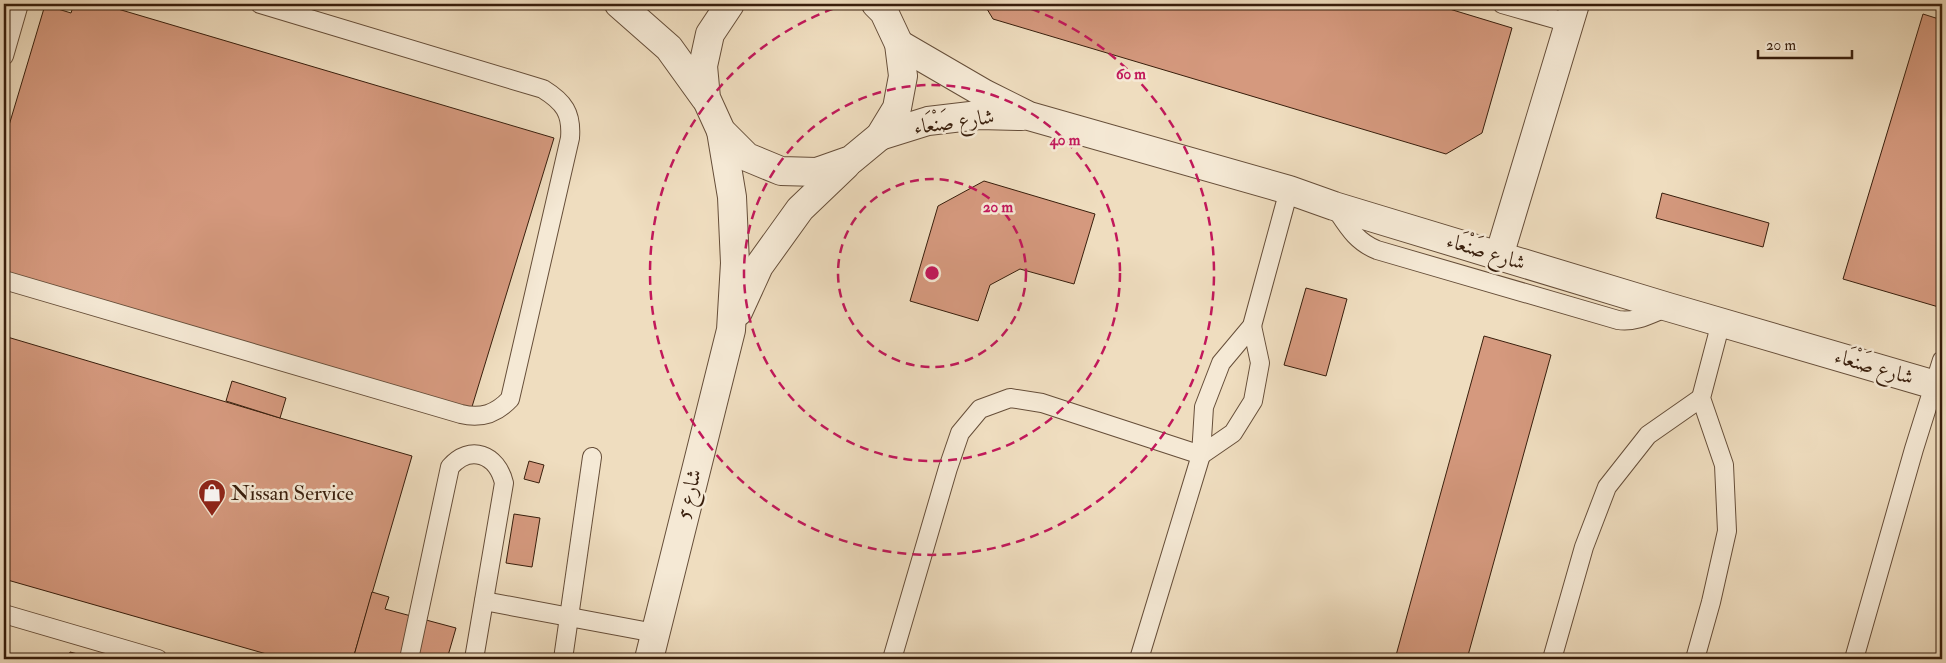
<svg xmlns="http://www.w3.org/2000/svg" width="1946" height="663" viewBox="0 0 1946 663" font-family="'IM FELL Double Pica',Amiri,serif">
  <rect width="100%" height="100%" fill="#efddbf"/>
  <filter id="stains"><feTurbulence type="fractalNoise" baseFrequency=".004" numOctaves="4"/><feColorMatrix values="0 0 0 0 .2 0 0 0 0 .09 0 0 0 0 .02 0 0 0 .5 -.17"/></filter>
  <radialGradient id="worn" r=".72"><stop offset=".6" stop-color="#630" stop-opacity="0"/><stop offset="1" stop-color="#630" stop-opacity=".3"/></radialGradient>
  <g fill="#d5997e" stroke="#381e0c">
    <path d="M74 4H101L554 138 471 410 4 271V142L45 5 71 13Z"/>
    <path d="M984 4H1433L1512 28 1482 133 1446 154 993 19Z"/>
    <path d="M1923 14 1942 20V308L1843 279Z"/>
    <path d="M984 181 1095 214 1074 284 1020 269 990 285 978 321 910 301 938 206Z"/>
    <path d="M1662 193 1769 223 1763 247 1656 218Z"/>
    <path d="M1306 288 1347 299 1326 376 1284 365Z"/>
    <path d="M4 336 280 418 412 456 353 659H284L4 579Z"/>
    <path d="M1484 336 1551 355 1467 659H1395Z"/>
    <path d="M232 381 286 398 280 418 226 401Z"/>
    <path d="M529 461 544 465 539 483 524 479Z"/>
    <path d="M514 514 540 518 532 567 506 563Z"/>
    <path d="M372 592 389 597 385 609 456 628 447 659H353Z"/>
    <path d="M70 652 97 659H68Z"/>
  </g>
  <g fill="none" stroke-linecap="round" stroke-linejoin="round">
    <defs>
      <g id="service">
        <path d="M1502 4 1569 23"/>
        <path d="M4 56 19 4"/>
        <path d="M1334 206C1347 225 1355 241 1377 250L1618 320C1636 323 1652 313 1668 307"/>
        <path d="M4 280 461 414C481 419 496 414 510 399L570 138C572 113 564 102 543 89L260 4"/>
        <path d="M1201 455 1233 433 1253 401 1260 363 1252 326"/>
        <path d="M484 601 655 633"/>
        <path d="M4 614 158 659"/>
        <path d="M409 659 450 467C470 444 497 454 504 483L474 659"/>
        <path d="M563 659 592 457"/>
        <path d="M892 659 948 468 960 433 980 409 1010 398 1042 403 1201 455"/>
        <path d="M1139 659 1201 455 1204 407 1221 363 1252 326 1289 190"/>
        <path d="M1552 659 1584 547 1607 487 1648 435 1701 398"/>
        <path d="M1695 659 1711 602 1727 531 1724 465 1701 398 1721 322"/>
        <path d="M1854 659 1914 449 1942 360"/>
      </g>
      <path id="minor" d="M1499 256 1575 4"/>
      <g id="tertiary">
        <path d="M619 4 669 48 705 98"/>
        <path d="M730 4 710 34 703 66 706 98 721 131 747 157 781 171 817 172 851 160 880 136 897 108 903 76 899 44 884 12 876 4"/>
        <path d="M899 44 985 94 1029 116 1289 190 1334 206 1668 307 1942 387"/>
        <path d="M880 136 928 121 979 115 1021 116"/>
        <path d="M738 312 759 266 800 209 846 165"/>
        <path d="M649 659 731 330 735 263 732 197 721 131"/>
      </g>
    </defs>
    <use href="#service" stroke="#664e39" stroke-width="20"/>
    <use href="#minor" stroke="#664e39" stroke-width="30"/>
    <use href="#tertiary" stroke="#664e39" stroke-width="30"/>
    <use href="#service" stroke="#f5e9d5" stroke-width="18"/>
    <use href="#minor" stroke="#f5e9d5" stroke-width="28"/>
    <use href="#tertiary" stroke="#f5e9d5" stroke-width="28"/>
  </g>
  <g fill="none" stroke="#c2185b" stroke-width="2.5" stroke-dasharray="9 6">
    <circle cx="932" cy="273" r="94"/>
    <circle cx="932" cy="273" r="188"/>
    <path d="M1017 4A282 282 0 1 1 847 4"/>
  </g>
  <defs>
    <symbol id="shop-pin" viewBox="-11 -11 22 30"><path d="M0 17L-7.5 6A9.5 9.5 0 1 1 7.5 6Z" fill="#8f2418" stroke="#f5e9d5"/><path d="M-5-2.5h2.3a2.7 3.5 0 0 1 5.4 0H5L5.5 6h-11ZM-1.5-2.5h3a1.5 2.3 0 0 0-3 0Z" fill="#fff"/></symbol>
  </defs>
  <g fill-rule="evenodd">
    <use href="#shop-pin" x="196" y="477" width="32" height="43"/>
  </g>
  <g text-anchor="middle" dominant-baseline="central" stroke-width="5" stroke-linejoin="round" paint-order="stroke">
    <g font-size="21" fill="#381e0c" stroke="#f5e9d5">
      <text transform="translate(954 122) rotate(-8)">شارع صَنْعَاء</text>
      <text transform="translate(1486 252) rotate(17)">شارع صَنْعَاء</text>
      <text transform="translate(1874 367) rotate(16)">شارع صَنْعَاء</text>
      <text transform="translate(689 494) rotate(-76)">شارع 5</text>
    </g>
    <g font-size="21" fill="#381e0c" stroke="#f5e9d5" text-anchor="start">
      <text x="231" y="493">Nissan Service</text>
    </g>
  </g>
  <circle cx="932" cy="273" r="8" fill="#c2185b" stroke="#f5e9d5" stroke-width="2.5"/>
  <g font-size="15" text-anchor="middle" font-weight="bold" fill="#c2185b" stroke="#f5e9d5" stroke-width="5" stroke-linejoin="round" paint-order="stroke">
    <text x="1131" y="79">60 m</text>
    <text x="1065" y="145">40 m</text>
    <text x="998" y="212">20 m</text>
  </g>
  <rect width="1946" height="663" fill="none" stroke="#efddbf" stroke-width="20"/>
  <rect x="5" y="5" width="1936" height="653" fill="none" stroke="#381e0c" stroke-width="2.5"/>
  <rect x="10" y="10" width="1926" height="643" fill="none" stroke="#381e0c"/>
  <path d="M1758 50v8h94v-8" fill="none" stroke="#381e0c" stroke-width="2.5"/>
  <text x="1766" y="50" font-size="15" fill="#381e0c" stroke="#f5e9d5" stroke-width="4" paint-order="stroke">20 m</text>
  <rect width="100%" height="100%" filter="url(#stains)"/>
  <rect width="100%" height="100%" fill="url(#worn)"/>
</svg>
